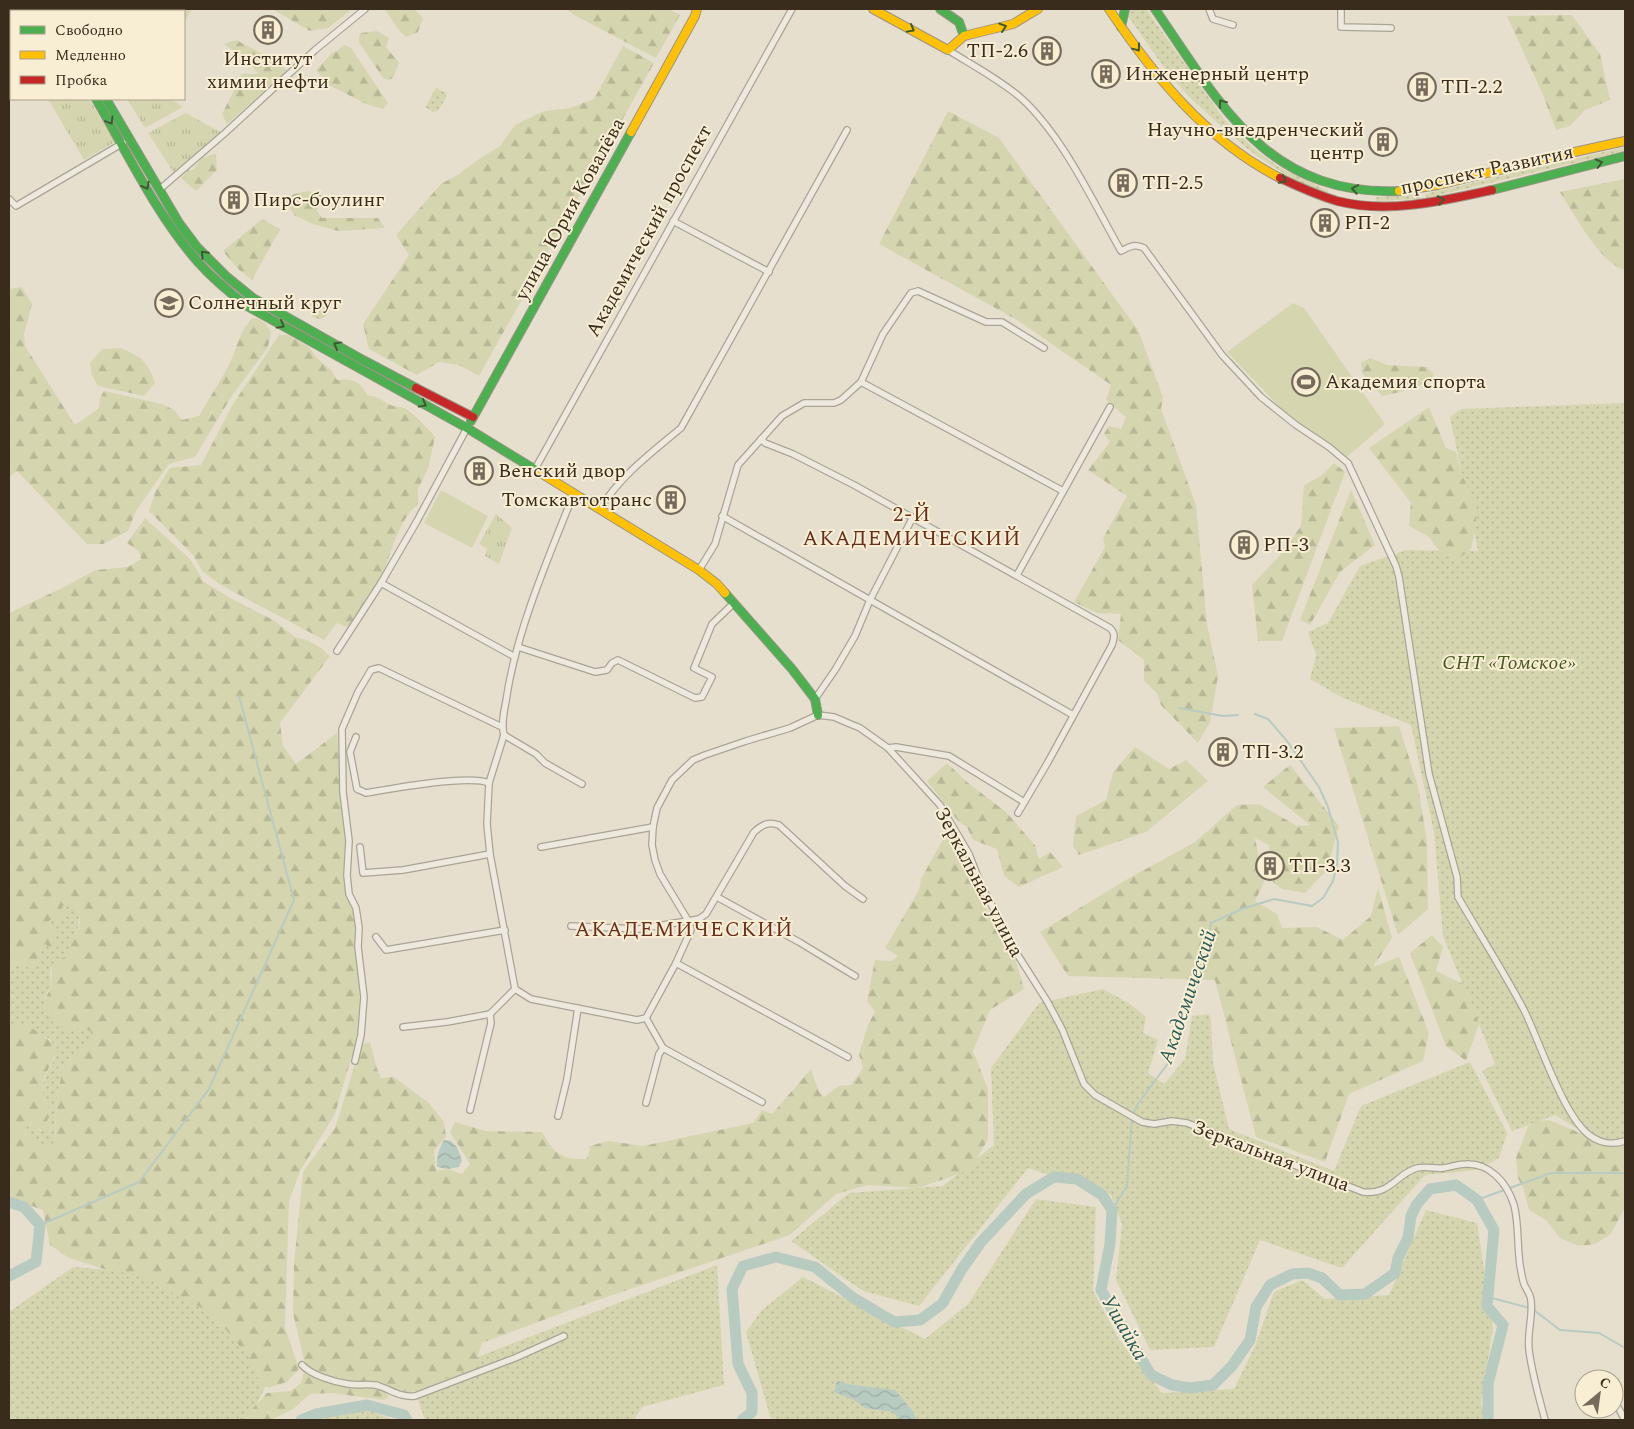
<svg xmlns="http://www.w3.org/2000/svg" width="1634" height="1429" viewBox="0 0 1634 1429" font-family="Spectral,serif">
  <defs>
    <pattern id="grass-dots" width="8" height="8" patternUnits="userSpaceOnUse" patternTransform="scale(1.25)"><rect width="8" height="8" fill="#d5d6af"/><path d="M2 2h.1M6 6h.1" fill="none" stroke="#b8b896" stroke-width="1.8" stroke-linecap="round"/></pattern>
    <pattern id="forest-firs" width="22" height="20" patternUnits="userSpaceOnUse" patternTransform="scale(1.25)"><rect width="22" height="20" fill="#d5d6af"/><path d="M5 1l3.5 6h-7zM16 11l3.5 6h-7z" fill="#b8b896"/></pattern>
    <pattern id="park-tufts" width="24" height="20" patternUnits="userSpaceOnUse" patternTransform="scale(1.25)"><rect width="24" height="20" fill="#d5d6af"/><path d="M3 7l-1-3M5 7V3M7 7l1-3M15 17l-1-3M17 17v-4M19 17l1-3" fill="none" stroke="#b8b896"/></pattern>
    <pattern id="water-waves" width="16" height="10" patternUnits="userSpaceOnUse" patternTransform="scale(1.25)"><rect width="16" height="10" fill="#b8cbc1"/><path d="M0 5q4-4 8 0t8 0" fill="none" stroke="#9faea5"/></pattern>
  </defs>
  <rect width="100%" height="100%" fill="#e6dfce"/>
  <g fill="url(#grass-dots)">
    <path d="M1131 9H1146L1224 119 1234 130 1257 151 1280 168 1329 191 1326 193C1280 176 1243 148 1208 114 1200 107 1191 99 1183 90 1163 68 1146 41 1128 16Z"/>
    <path d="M436 88 446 93 447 96 438 111 433 112 425 107Z"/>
    <path d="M1625 147V151L1426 198 1425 194Z"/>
    <path d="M1419 195 1420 199 1377 201 1375 199 1377 197Z"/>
    <circle cx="319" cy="309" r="10"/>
    <path d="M1625 403V1146L1612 1150 1555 1115 1512 1131 1482 1071 1495 1064 1443 936 1434 832 1411 725 1343 698 1310 679 1316 655 1308 632 1328 623 1360 566 1406 550 1478 551 1450 417 1461 409Z"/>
    <path d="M67 902C91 908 73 944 65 957L55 961 50 971 51 985 45 998 52 1012 69 1030 83 1027 91 1032V1041L77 1057 64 1063 57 1097 55 1140 52 1146C44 1149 30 1143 26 1135 25 1133 25 1130 25 1127L30 1125 41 1131 50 1113C36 1084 43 1083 55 1057L52 1042 48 1038 18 1022 9 1026V974L16 961 30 968 37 964 42 948 55 932 49 925 48 920H57L63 912 62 907Z"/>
    <path d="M1103 989 1130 1004 1146 1017 1143 1033 1158 1040 1148 1073 1164 1084 1185 1059 1192 1016 1209 1014 1211 1020 1213 1063 1229 1129 1334 1171 1361 1106 1470 1062 1507 1133 1499 1158 1477 1170 1425 1175 1342 1268 1260 1240 1214 1347 1150 1350 1116 1280 1122 1224 1111 1195 1028 1168 919 1306 863 1291 791 1241 849 1193 943 1186 994 1145 991 1068 1039 1003Z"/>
    <path d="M1036 1199 1096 1207 1093 1291 1120 1341 1162 1393 1234 1389 1255 1346 1274 1292 1302 1280 1325 1299 1389 1295 1426 1210 1477 1223 1493 1328 1481 1404 1489 1420H771L746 1332 762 1310 803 1277 925 1339 968 1304Z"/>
    <path d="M717 1265 724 1385 642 1407 634 1420H425L412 1382Z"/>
    <path d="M73 1267 138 1272 215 1312 268 1381 250 1419 246 1420H9V1312Z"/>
    <path d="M368 1410 393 1420H311Z"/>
  </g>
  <g fill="url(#forest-firs)">
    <path d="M272 9H352L328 28 310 31Z"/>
    <path d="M385 9H414L423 18 418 32 406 37 398 29Z"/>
    <path d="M567 9H669L680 15 656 58 574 15Z"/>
    <path d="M1572 15 1600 54 1610 100 1585 110 1570 126 1556 130 1543 95 1507 16Z"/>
    <path d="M377 31 389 38 386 47 399 63 393 78 388 80 383 78 359 42V37L361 33Z"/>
    <path d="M236 40 278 62 288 71 227 124 222 114 242 74H258L251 64 224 44Z"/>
    <path d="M344 45 351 48 388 103 383 109 366 104 327 84 316 70 332 53 337 51Z"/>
    <path d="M623 46 654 63 479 376 459 365 439 362 417 375 369 349 363 324 409 255 396 235 441 184 459 174 479 159 500 146 515 125 544 111 570 108 594 99Z"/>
    <path d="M948 111 999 138 1138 330 1163 397 1161 409 1196 505 1207 624 1218 676 1210 722 1198 743 1161 705 1157 693 1144 681V660L1118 640 1121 614 1097 613 1074 602 1105 547 1103 538 1127 496 1088 470 1110 442 1104 434 1109 426 1121 429 1126 417 1106 400 1111 385 1017 320 879 244Z"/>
    <path d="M216 153 217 170 196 191 181 178 188 170H193L201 159Z"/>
    <path d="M1625 179V270C1601 265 1573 212 1560 192Z"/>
    <path d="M309 191 323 196 317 211 322 218H378L385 228 338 231 313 224 294 215 285 200 294 194Z"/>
    <path d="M262 219 280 229 252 280 238 269 223 251Z"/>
    <path d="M22 287 32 304 24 334 25 346 75 425 99 408 100 398 104 391 162 404 174 410 182 420 199 416C210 396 226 374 234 353 239 340 242 329 252 318 262 318 266 325 271 332L268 347 231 397 195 457 169 464 136 511 128 531 103 544H87L17 471 9 477V289Z"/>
    <path d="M279 335H288L309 347 317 358 332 371 337 380C353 378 360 381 368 396 378 395 382 401 390 405 395 407 401 406 406 409 411 411 432 432 435 437L428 469 418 489V504C396 523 391 557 379 583 371 598 359 613 349 628L337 623 324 640 219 584 202 571 193 555 149 511 156 490 170 468 201 465 233 404Z"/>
    <path d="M121 348C142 357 147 361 155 383L144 396 98 386 92 375 90 363 102 349Z"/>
    <path d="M1370 358 1388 365 1427 367 1434 374 1430 382 1400 392 1382 396 1362 373 1361 363Z"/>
    <path d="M1429 407 1446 448 1456 452 1462 475 1476 505V525L1471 549 1458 559 1441 553 1428 536 1409 526 1411 503 1369 448Z"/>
    <path d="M1334 463 1345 472 1282 641H1258L1252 585 1281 554 1301 526 1304 485 1321 476Z"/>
    <path d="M1351 490 1375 545 1340 572 1310 625 1300 620Z"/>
    <path d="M145 518 190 559 204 582 232 599 275 621 295 637 307 640 321 648 330 656 280 723 283 746 296 764 337 733 345 841 344 873 347 895 355 913 357 927 356 947 361 1017 355 1045 335 1114 300 1171 289 1201 285 1327 299 1369 287 1382 268 1388 259 1381 248 1356 213 1314 138 1274 110 1271 69 1258 50 1245 43 1210 9 1198V1026L18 1022C34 1028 46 1036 57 1048 48 1079 33 1078 50 1113L47 1121 51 1127C43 1134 38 1129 30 1125L25 1127V1134L28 1137 30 1135 35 1137 37 1144C42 1147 46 1148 52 1146L55 1140 57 1097 64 1063 77 1057 91 1041V1032L83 1027 69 1030 53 1024 52 1012C38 1005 49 995 51 985 53 974 49 973 55 961L65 957 79 927 80 918 71 904 67 902 62 907 65 917 61 922 49 920V925L55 932V939L51 948 45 944 42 948 37 964 30 968 16 961 9 974V613L60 589 96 570 128 567 141 559 139 551 127 543Z"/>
    <path d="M1399 726 1418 786 1427 842 1428 909 1398 935 1334 728Z"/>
    <path d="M1135 747 1169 769 1186 760 1208 781 1146 832 1079 855 1073 846 1076 816 1106 800 1113 772Z"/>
    <path d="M947 763 967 782 1006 812 1035 845 1039 859 1050 852 1063 867 1019 887 1004 876 997 849 973 840 967 827 958 821 927 781Z"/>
    <path d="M1290 765 1339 826 1327 870 1305 893 1282 889 1273 882 1269 845 1255 838 1264 882 1255 901 1277 914 1282 928 1317 927 1343 940 1371 916 1378 888 1392 938 1373 967 1399 957 1429 1033 1423 1061 1349 1094 1325 1162 1256 1137 1215 980 1068 976 1040 932 1124 881 1195 842 1237 805 1259 804 1297 826 1310 825 1263 787Z"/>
    <path d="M946 834 964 859 982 902 1014 955 1024 989 990 1010 973 1051 988 1089V1139L970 1170 918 1188 868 1185 836 1194 790 1235 589 1303 482 1343 474 1367 410 1393 388 1386 366 1384 325 1375 305 1364 293 1313 294 1264 303 1172 335 1128 361 1045 370 1042 377 1069 381 1078 394 1077 429 1103 444 1122 446 1136 434 1151 436 1171 448 1169 462 1174 470 1164 450 1132 455 1122 486 1131 542 1132C555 1154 559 1159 586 1159L588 1156 590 1146 608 1141 643 1146 753 1123 762 1110 772 1114 811 1069 819 1092 824 1097 839 1086 851 1085 863 1068 859 1054 868 1025 875 1012 867 1001 875 960 892 961 898 956 885 948 919 890 921 879Z"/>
    <path d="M1432 935 1443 947 1436 971 1465 985 1479 1024 1466 1061 1446 1046 1410 953Z"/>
    <path d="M1549 1120 1580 1133 1589 1132 1601 1144 1625 1141V1208L1610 1235 1595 1244 1578 1246 1560 1238 1546 1220 1529 1210 1524 1190 1518 1178 1516 1158 1528 1126 1536 1121Z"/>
    <path d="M304 1372 315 1378 354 1388H374L386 1392 389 1396 384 1400 332 1393 310 1394 293 1409 271 1420H238L246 1416 267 1393 291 1391 301 1383Z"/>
  </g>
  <g fill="url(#park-tufts)">
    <path d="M71 9H192L184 23V11H72Z"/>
    <path d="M48 99H89L115 142 84 160Z"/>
    <path d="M127 99H171L183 107 145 128Z"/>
    <path d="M186 113 222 133 174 173 148 133Z"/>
    <path d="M496 514 512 528 499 564 485 556 487 549 479 544Z"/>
  </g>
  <g fill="#d5d6af">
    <path d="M1293 303 1304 308 1385 424 1347 457 1293 421 1227 352Z"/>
    <path d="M441 490 488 516 472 548 424 523Z"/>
  </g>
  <g fill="url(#water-waves)">
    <path d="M444 1140 451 1141 457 1147 462 1160 459 1167 448 1169 437 1167C436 1157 439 1149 444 1140Z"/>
    <path d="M837 1381 853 1385 895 1390 911 1409 917 1420H900L893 1412 865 1408 854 1400 834 1392Z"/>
  </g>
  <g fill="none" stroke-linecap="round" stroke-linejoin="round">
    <g stroke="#b8cbc1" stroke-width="2">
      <path d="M1179 708 1223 716 1238 715"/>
      <path d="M1477 1200 1551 1173H1625"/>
      <path d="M1112 1210 1127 1186 1132 1117 1137 1105 1169 1062 1201 974 1211 923 1242 909 1274 899 1312 906 1323 898 1333 881 1337 864 1338 842 1328 807 1319 787 1287 741 1268 719 1255 714"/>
      <path d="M40 1225 139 1182 209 1089 294 900 239 696"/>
      <path d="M1488 1297 1530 1308"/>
      <path d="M1534 1310 1560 1330 1599 1333 1625 1348"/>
    </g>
    <g stroke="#b8cbc1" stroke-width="11">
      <path d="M9 1202 24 1207 40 1225 36 1262 9 1276"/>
      <path d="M301 1420 316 1414 367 1405 404 1415 407 1420"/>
      <path d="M742 1420 752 1412V1393L738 1364 732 1289 743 1266 776 1257 815 1267 852 1297 894 1322 920 1320 942 1304 962 1269 981 1242 1026 1194 1054 1177 1077 1179 1102 1195 1112 1210 1110 1244 1101 1290 1151 1375 1172 1385 1190 1388 1213 1385 1232 1366 1250 1340 1256 1307 1270 1285 1292 1274 1308 1273 1322 1278 1340 1295 1365 1294 1395 1273 1398 1258 1408 1238 1411 1216 1417 1204 1430 1189 1456 1185 1477 1200 1494 1230 1487 1306 1503 1325 1488 1384V1420"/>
    </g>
    <defs>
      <g id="street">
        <path d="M1209 9 1213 19 1233 25"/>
        <path d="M1341 9V27L1391 28"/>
        <path d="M948 50C972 65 999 79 1021 98 1063 136 1093 202 1121 251 1129 247 1135 243 1144 248L1222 355 1261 397 1296 425 1329 447 1348 463 1396 566 1399 577 1429 774 1457 877 1458 897C1480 935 1504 972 1524 1010 1540 1042 1563 1115 1589 1135 1601 1144 1612 1145 1625 1141"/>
        <path d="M159 190 225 133 315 50 365 9"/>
        <path d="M9 199 16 206 123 143"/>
        <path d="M673 221 769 272"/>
        <path d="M861 382 1063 491"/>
        <path d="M761 439 765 443 793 454 854 485 1110 628C1116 634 1114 638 1112 645L1048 762 1018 813"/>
        <path d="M535 469 792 9"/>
        <path d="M574 493C548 559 516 631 506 701 504 712 501 724 504 735L489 783 487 824 490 854 515 989 531 999 637 1020 646 1018 676 963 691 930 689 922 660 874 655 860 652 845 653 827 657 808 672 780 693 760 705 755 746 741 790 728 818 715 834 717 848 723 860 728 888 748 940 805 969 854 981 885 1019 957 1047 1001 1062 1029 1084 1084 1095 1095 1142 1122 1154 1124 1172 1121 1187 1123 1363 1192C1391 1195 1396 1174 1417 1168 1426 1166 1435 1169 1443 1168 1451 1167 1458 1164 1466 1164 1490 1163 1507 1183 1514 1205 1519 1224 1517 1245 1520 1265 1521 1271 1522 1278 1524 1284 1526 1289 1531 1295 1531 1301 1533 1317 1527 1332 1529 1350 1532 1374 1539 1397 1545 1420"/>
        <path d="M600 509C620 476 652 452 681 428L847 130"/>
        <path d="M722 516 1073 715"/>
        <path d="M699 570 715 544 738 465 782 416 804 403H834L841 400 861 382 883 334 911 293 918 291 986 322H1002L1044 348"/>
        <path d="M1017 575 1110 407"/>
        <path d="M381 583 515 657"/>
        <path d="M518 647 595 672 607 670 612 663 618 660 695 698 702 697 712 677 694 668 712 624 734 603"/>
        <path d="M337 651 381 583 417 521 467 428"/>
        <path d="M815 699 835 670 855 636 870 600 913 517"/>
        <path d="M504 735 536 754 545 763 582 784"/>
        <path d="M356 737 350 752 357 789 366 793C390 789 469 774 489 783"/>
        <path d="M888 748 896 747 949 756 1024 802"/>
        <path d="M360 847 363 873 403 870 490 854"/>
        <path d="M541 847 653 827"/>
        <path d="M717 897 799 942 855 976"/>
        <path d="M571 926 639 929 699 919 706 914 754 832C762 825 768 821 779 825L845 886 863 899"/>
        <path d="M376 937 386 950 505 930"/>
        <path d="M676 963 848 1057"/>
        <path d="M646 1018 663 1048 762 1102"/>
        <path d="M403 1027 447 1022 490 1014 515 989"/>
        <path d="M355 1061 361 1035 364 997 358 947 359 928 356 908 349 894 347 875 349 841 343 792 342 729 358 692 371 670 379 668 502 727"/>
        <path d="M646 1103 659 1054 663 1048"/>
        <path d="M470 1110 491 1023 490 1014"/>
        <path d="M558 1116 567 1079 578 1008"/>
        <path d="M302 1365C311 1375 334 1382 348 1384 358 1386 369 1383 379 1386 391 1390 402 1398 415 1396L515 1358 564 1336"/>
        <path d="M1614 1400 1625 1420"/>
      </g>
      <g id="fast">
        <path d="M42 9 43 11"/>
        <path d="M940 9 959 22 964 36"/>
        <path d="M1155 9C1220 104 1267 196 1399 191"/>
        <path d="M1121 27 1125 9"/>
        <path d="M96 99C128 154 156 214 198 262 213 279 230 293 247 306L467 428 539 472"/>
        <path d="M106 99 179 223 197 247 227 277 253 298 363 360 416 388"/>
        <path d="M1492 190 1625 156"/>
        <path d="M471 421 631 132"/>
        <path d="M725 593 792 669 815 699 818 715"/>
      </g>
      <g id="slow">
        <path d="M53 9 55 11"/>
        <path d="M873 9 948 50 964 36 1013 24 1038 9"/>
        <path d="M1109 9C1154 76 1207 141 1280 178"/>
        <path d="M631 132 695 16 697 9"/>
        <path d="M1399 191 1438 185 1570 153 1625 141"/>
        <path d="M539 472 699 570 717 584 725 593"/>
      </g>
      <g id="jam">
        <path d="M1280 178C1299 187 1317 195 1337 201 1388 214 1442 201 1492 190"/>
        <path d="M416 388 473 417"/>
      </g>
    </defs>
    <use href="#street" stroke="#aba496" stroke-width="8"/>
    <use href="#fast" stroke="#9b9386" stroke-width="10"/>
    <use href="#slow" stroke="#9b9386" stroke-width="10"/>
    <use href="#jam" stroke="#9b9386" stroke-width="10"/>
    <use href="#street" stroke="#eee9df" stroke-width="5.5"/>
    <use href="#fast" stroke="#4caf50" stroke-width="8"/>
    <use href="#slow" stroke="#ffc107" stroke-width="8"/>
    <use href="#jam" stroke="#c62828" stroke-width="8"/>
  </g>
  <defs><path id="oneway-chevron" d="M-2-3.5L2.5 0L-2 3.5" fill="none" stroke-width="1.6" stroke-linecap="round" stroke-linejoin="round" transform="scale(1.25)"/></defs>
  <g stroke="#405a2f">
    <use href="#oneway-chevron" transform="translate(1003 27) rotate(-19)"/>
    <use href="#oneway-chevron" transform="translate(911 29) rotate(29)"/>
    <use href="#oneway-chevron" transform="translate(1137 48) rotate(53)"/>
    <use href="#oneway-chevron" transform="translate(1222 103) rotate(-128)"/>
    <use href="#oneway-chevron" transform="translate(110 121) rotate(59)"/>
    <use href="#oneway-chevron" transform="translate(1599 163) rotate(-14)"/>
    <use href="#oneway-chevron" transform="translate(1283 180) rotate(28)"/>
    <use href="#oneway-chevron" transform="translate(146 186) rotate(61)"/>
    <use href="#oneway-chevron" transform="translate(1355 189) rotate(-170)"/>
    <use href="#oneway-chevron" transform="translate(1441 200) rotate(-12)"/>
    <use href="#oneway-chevron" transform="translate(204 254) rotate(-134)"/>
    <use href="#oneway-chevron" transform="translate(281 325) rotate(29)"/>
    <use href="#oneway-chevron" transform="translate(337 345) rotate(-151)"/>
    <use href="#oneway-chevron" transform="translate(423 404) rotate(29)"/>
  </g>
  <defs>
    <symbol id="building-ring" viewBox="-11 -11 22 22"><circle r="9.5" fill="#f7eed3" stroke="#766b5b" stroke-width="1.5"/><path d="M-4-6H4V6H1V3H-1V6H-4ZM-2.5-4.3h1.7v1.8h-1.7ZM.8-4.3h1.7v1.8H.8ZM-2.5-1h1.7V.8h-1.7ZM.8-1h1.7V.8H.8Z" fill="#766b5b"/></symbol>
    <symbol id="school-ring" viewBox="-11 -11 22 22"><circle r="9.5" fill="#f7eed3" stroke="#766b5b" stroke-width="1.5"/><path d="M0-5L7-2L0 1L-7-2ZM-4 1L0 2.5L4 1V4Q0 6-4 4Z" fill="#766b5b"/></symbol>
    <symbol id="stadium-ring" viewBox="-11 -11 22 22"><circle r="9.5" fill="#f7eed3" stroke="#766b5b" stroke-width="1.5"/><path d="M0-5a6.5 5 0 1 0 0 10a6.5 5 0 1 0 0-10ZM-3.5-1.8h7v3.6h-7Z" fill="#766b5b"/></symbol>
  </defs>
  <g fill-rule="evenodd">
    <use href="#building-ring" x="252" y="14" width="32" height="32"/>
    <use href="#building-ring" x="1031" y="35" width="32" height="32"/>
    <use href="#building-ring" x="1090" y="58" width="32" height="32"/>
    <use href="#building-ring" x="1406" y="71" width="32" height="32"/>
    <use href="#building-ring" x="1367" y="126" width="32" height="32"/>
    <use href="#building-ring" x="1107" y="167" width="32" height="32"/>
    <use href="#building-ring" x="218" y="184" width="32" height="32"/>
    <use href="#building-ring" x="1309" y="207" width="32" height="32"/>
    <use href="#school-ring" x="153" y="287" width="32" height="32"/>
    <use href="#stadium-ring" x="1290" y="366" width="32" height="32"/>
    <use href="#building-ring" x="463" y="455" width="32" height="32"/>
    <use href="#building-ring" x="655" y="484" width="32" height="32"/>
    <use href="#building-ring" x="1228" y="529" width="32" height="32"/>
    <use href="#building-ring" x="1207" y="736" width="32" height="32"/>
    <use href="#building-ring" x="1254" y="850" width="32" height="32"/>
  </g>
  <g text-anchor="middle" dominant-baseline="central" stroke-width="4" stroke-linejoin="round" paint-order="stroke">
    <g font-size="20" fill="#3a2c1d" stroke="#f7eed3" text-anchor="start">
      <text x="1028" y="51" text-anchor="end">ТП-2.6</text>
      <text x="268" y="59" text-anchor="middle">Институт<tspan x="268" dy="23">химии нефти</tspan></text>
      <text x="1125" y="74">Инженерный центр</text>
      <text x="1441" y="87">ТП-2.2</text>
      <text x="1364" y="130" text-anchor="end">Научно-внедренческий<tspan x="1364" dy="23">центр</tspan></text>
      <text x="1142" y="183">ТП-2.5</text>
      <text x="253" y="200">Пирс-боулинг</text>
      <text x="1344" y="223">РП-2</text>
      <text x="188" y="303">Солнечный круг</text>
      <text x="1325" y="382">Академия спорта</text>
      <text x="498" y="471">Венский двор</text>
      <text x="652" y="500" text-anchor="end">Томскавтотранс</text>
      <text x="1263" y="545">РП-3</text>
      <text x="1242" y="752">ТП-3.2</text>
      <text x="1289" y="866">ТП-3.3</text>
    </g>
    <g font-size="20" fill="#3a2c1d" stroke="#f7eed3">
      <text transform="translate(1487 170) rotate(-12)">проспект Развития</text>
      <text transform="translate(570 209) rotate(-61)">улица Юрия Ковалёва</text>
      <text transform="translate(649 231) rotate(-61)">Академический проспект</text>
      <text transform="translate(979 882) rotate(62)">Зеркальная улица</text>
      <text transform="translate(1271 1156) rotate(21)">Зеркальная улица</text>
    </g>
    <g font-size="20" font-style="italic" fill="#495823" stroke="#f7eed3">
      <text x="1509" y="663">СНТ «Томское»</text>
    </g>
    <g font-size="21" letter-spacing="1" fill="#692d1b" stroke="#f7eed3">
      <text x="912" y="515">2-Й<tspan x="912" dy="24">АКАДЕМИЧЕСКИЙ</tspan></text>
      <text x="684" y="930">АКАДЕМИЧЕСКИЙ</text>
    </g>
    <g font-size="21" font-style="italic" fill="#2c5b59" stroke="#f7eed3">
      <text transform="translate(1188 997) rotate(-71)">Академический</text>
      <text transform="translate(1124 1328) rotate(60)">Ушайка</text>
    </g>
  </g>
  <rect width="1634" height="1429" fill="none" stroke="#3a2c1d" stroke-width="20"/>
  <rect x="10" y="10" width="175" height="90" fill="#f7eed3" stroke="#aba08a"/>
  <rect x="20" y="26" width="25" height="8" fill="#4caf50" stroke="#aba08a"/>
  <text x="55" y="35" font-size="15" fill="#3a2c1d">Свободно</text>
  <rect x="20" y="51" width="25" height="8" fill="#ffc107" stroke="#aba08a"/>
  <text x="55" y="60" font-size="15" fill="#3a2c1d">Медленно</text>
  <rect x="20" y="76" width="25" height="8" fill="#c62828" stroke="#aba08a"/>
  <text x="55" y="85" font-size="15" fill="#3a2c1d">Пробка</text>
  <g transform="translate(1599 1394) rotate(29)"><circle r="24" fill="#f7eed3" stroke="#aba08a"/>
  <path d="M0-4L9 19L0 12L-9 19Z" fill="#766b5b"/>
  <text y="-8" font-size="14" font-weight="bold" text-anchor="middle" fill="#3a2c1d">С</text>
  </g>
</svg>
